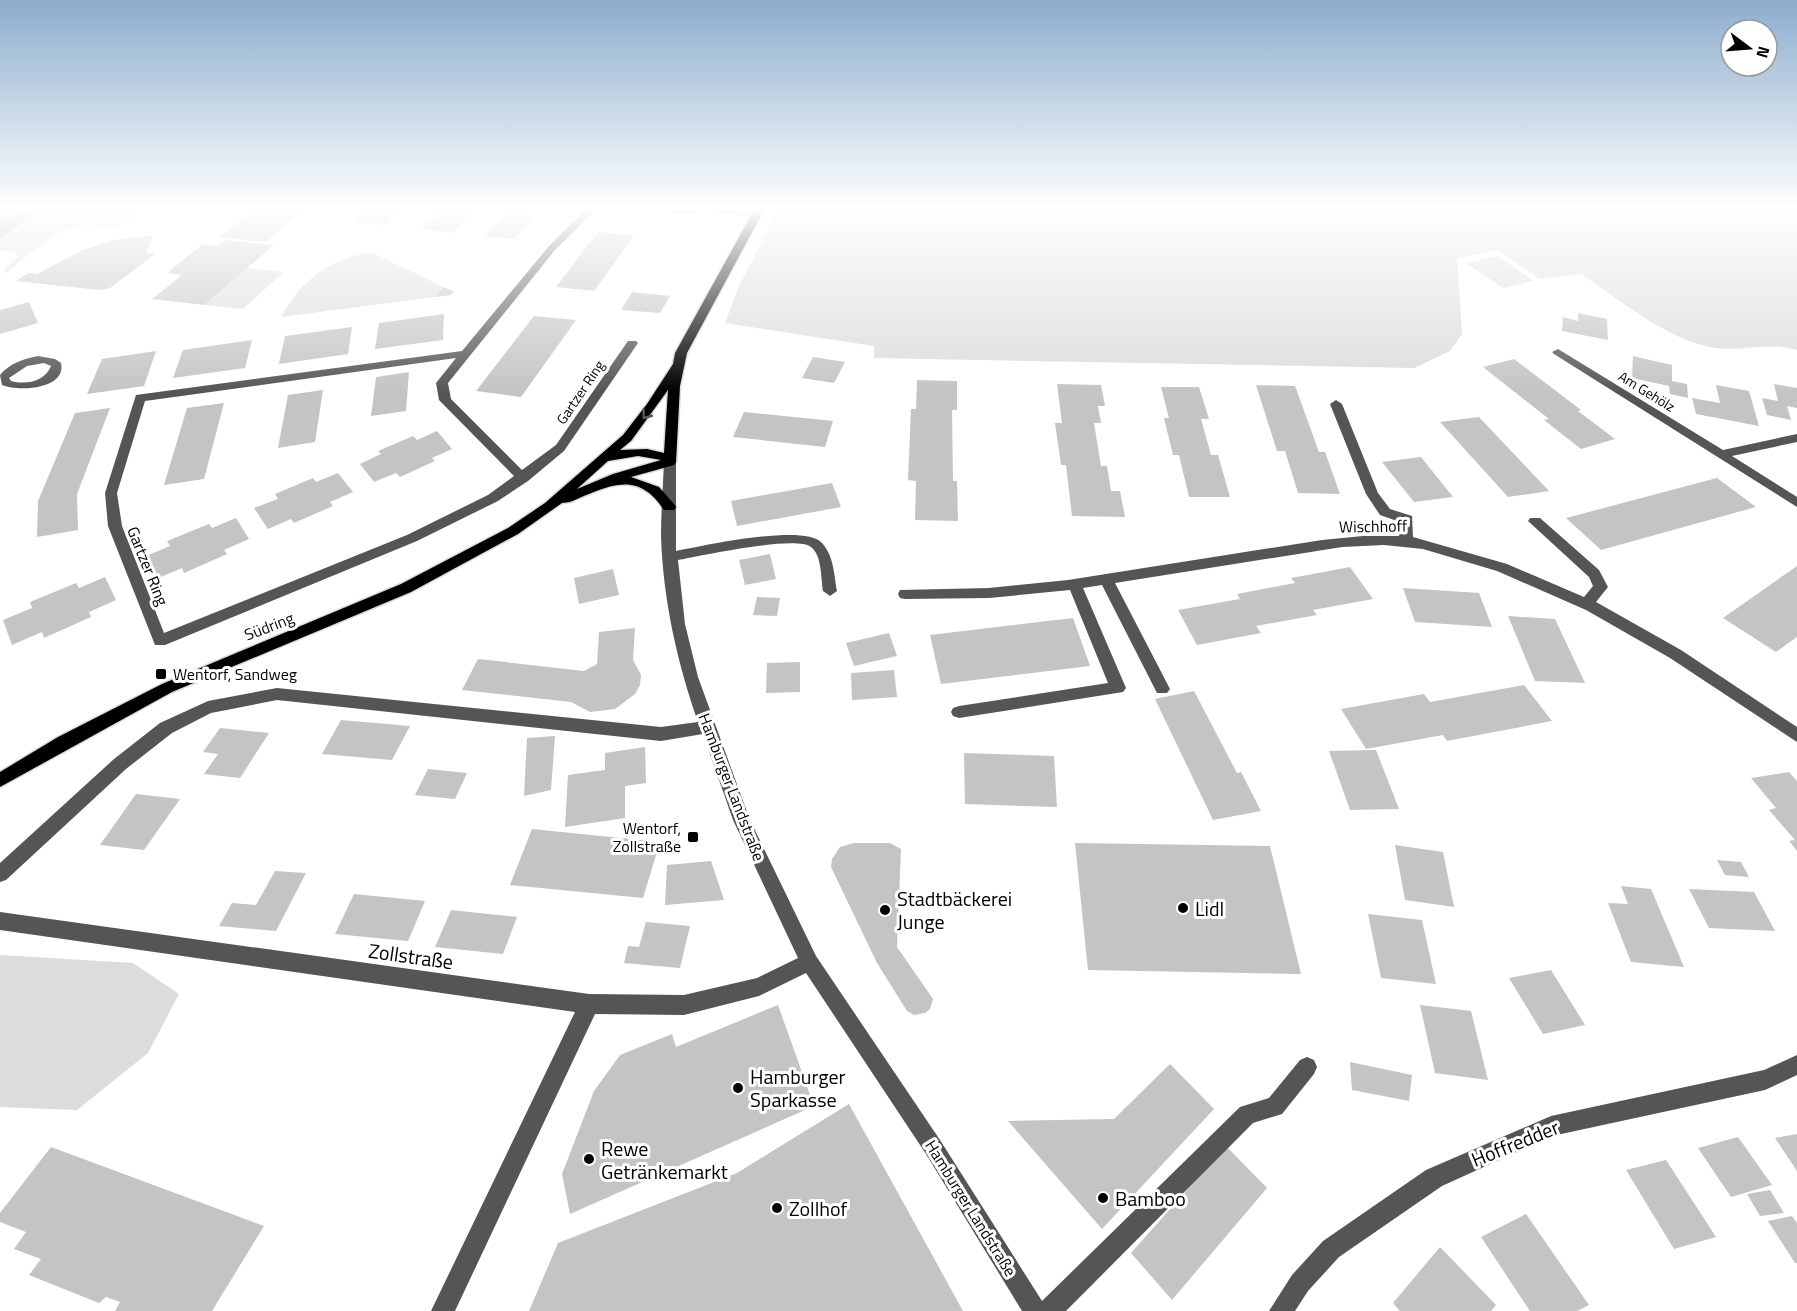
<svg xmlns="http://www.w3.org/2000/svg" width="1797" height="1311" viewBox="0 0 1797 1311" font-family="'Titillium Web',sans-serif">
  <rect width="100%" height="100%" fill="#fff"/>
  <g fill="#dcdcdc">
    <path d="M0 210H145L111 230C103 228 91 224 82 225 57 229 24 257 6 274L4 269 18 257 15 252 0 250V238L26 223 38 212 0 217Z"/>
    <path d="M778 210H1797V350C1768 341 1738 353 1710 347 1662 337 1621 300 1581 274L1540 279 1496 250 1457 259 1462 334 1450 351 1414 368 874 358V346L725 323 739 286Z"/>
    <path d="M371 252 454 292 450 295 281 317C302 279 328 260 371 252Z"/>
    <path d="M1497 256 1534 281 1503 288 1466 263Z"/>
    <path d="M247 268 284 272 243 309 204 305Z"/>
    <path d="M0 955 133 963 179 994 148 1053 77 1110 0 1107Z"/>
  </g>
  <path fill="#a3a3a3" d="M40 212 0 238V217Z"/>
  <g fill="#c4c4c4">
    <path d="M253 210H304L266 242 219 237Z"/>
    <path d="M369 210H401L384 225 355 222Z"/>
    <path d="M442 210H474L452 233 421 229Z"/>
    <path d="M506 213 536 216 515 239 484 236Z"/>
    <path d="M598 232 634 235 594 291 556 287Z"/>
    <path d="M153 235 146 253 155 254 110 288 100 290 15 281 29 273 37 274 83 250 113 240Z"/>
    <path d="M225 240 274 245 204 305 152 299 182 275 167 273 203 244 218 246Z"/>
    <path d="M444 287 454 292 450 295 435 297Z"/>
    <path d="M632 292 670 296 660 313 621 310Z"/>
    <path d="M29 302 38 323 0 334V310Z"/>
    <path d="M1578 313 1607 319 1608 340 1562 331 1563 317 1578 321Z"/>
    <path d="M444 314 443 340 375 349 379 323Z"/>
    <path d="M534 316 576 320 521 397 476 391Z"/>
    <path d="M352 327 348 354 279 364 285 336Z"/>
    <path d="M252 340 245 368 173 378 183 350Z"/>
    <path d="M156 351 144 386 87 394 102 359Z"/>
    <path d="M1633 356 1672 365V381L1687 384 1688 398 1670 394 1669 386 1632 378Z"/>
    <path d="M813 357 845 362 834 383 802 378Z"/>
    <path d="M1514 359 1581 410 1578 411 1615 439 1581 449 1544 420 1549 419 1483 367Z"/>
    <path d="M409 372 406 411 371 416 376 377Z"/>
    <path d="M917 380 957 381V410H952L953 481H957L958 521 915 520 916 481 908 480 911 409H916Z"/>
    <path d="M1057 384 1101 385 1105 406H1098L1101 423H1094L1101 466H1107L1111 491H1120L1125 517 1072 516 1066 465H1061L1055 423H1062Z"/>
    <path d="M1774 384 1797 388V408L1787 406 1791 420 1767 415 1762 398 1778 401Z"/>
    <path d="M1256 385 1295 386 1319 452H1325L1340 494 1298 493 1285 451H1277Z"/>
    <path d="M1716 385 1749 391 1759 426 1696 414 1692 398 1720 403Z"/>
    <path d="M1161 387H1199L1209 419H1201L1211 455H1218L1230 497H1189L1179 455H1173L1164 418H1169Z"/>
    <path d="M323 390 315 442 278 448 288 395Z"/>
    <path d="M224 403 204 479 164 485 187 408Z"/>
    <path d="M110 408 77 494 78 530 37 537 38 501 75 413Z"/>
    <path d="M744 412 833 421 825 447 733 437Z"/>
    <path d="M1479 417 1549 491 1508 497 1440 422Z"/>
    <path d="M437 431 452 449 432 458 435 461 400 477 396 473 374 482 360 464 381 454 378 451 413 436 417 440Z"/>
    <path d="M1421 457 1453 497 1414 502 1382 462Z"/>
    <path d="M338 473 353 492 330 502 333 506 294 523 291 519 268 529 254 508 278 499 275 494 313 478 316 482Z"/>
    <path d="M1717 478 1756 507 1601 550 1566 518Z"/>
    <path d="M832 483 841 507 737 526 731 501Z"/>
    <path d="M236 518 249 539 224 550 227 554 184 573 182 568 156 579 144 557 170 546 167 541 209 524 212 528Z"/>
    <path d="M770 554 776 579 745 585 739 560Z"/>
    <path d="M1797 566V637L1776 652 1723 618Z"/>
    <path d="M1350 567 1373 599 1313 610 1317 615 1256 626 1261 633 1197 645 1178 610 1240 599 1237 594 1295 583 1291 578Z"/>
    <path d="M613 569 619 595 579 604 574 578Z"/>
    <path d="M105 577 116 600 89 612 91 617 44 638 42 632 12 645 3 620 32 608 30 602 76 583 79 588Z"/>
    <path d="M1403 588 1479 593 1492 627 1415 622Z"/>
    <path d="M757 597 780 598 777 616 753 615Z"/>
    <path d="M1508 616 1555 619 1585 683 1535 681Z"/>
    <path d="M1073 618 1090 666 941 684 930 635Z"/>
    <path d="M635 628 633 660 641 675 640 685 635 694 615 709 590 712 571 702 462 690 478 659 584 671 597 664 599 632Z"/>
    <path d="M889 633 897 656 854 666 846 643Z"/>
    <path d="M800 662V692L766 693 767 663Z"/>
    <path d="M894 670 897 697 852 700 851 673Z"/>
    <path d="M1524 685 1552 721 1447 741 1443 735 1366 749 1341 709 1424 694 1430 702Z"/>
    <path d="M1194 691 1237 773 1241 772 1261 811 1213 820 1155 699Z"/>
    <path d="M341 720 410 726 392 760 322 754Z"/>
    <path d="M220 728 269 733 240 778 204 774 218 754 203 752Z"/>
    <path d="M555 736 551 790 524 796 527 738Z"/>
    <path d="M645 747 646 783 625 786V818L565 827 568 775 605 770V753Z"/>
    <path d="M1376 750 1399 809 1350 810 1329 751Z"/>
    <path d="M964 753 1054 756 1057 807 965 804Z"/>
    <path d="M428 769 467 773 455 799 415 795Z"/>
    <path d="M1789 772 1797 781V851L1789 841 1795 840 1769 810 1776 808 1751 778Z"/>
    <path d="M136 794 180 799 144 850 100 845Z"/>
    <path d="M532 829 660 842 643 898 510 885Z"/>
    <path d="M854 843H890L901 849 897 947 933 999 930 1009 925 1013 914 1015 907 1011 877 963 831 867 832 859 840 847Z"/>
    <path d="M1075 843 1270 846 1301 974 1088 970Z"/>
    <path d="M1395 845 1443 852 1454 907 1405 900Z"/>
    <path d="M1717 860 1741 862 1749 877 1725 875Z"/>
    <path d="M711 861 724 900 665 905 667 865Z"/>
    <path d="M275 871 306 873 276 931 219 926 232 903 256 905Z"/>
    <path d="M1621 886 1651 889 1684 967 1631 962 1608 903 1628 904Z"/>
    <path d="M1689 889 1754 892 1775 931 1709 928Z"/>
    <path d="M354 894 425 901 408 941 335 934Z"/>
    <path d="M451 910 517 917 503 954 435 947Z"/>
    <path d="M1368 914 1422 920 1436 984 1381 978Z"/>
    <path d="M646 922 690 926 680 968 624 963 628 946 639 947Z"/>
    <path d="M1551 970 1585 1025 1543 1034 1509 978Z"/>
    <path d="M778 1005 814 1106 570 1214 562 1174 594 1091 620 1055 672 1034 676 1047Z"/>
    <path d="M1420 1005 1471 1011 1488 1080 1435 1073Z"/>
    <path d="M1350 1062 1412 1075 1409 1101 1352 1090Z"/>
    <path d="M1170 1064 1214 1109 1102 1229 1008 1121 1114 1119Z"/>
    <path d="M849 1104 963 1311H529L558 1243 737 1173Z"/>
    <path d="M1797 1134V1171L1775 1138Z"/>
    <path d="M1738 1137 1772 1185 1731 1197 1698 1148Z"/>
    <path d="M1226 1146 1267 1188 1172 1300 1131 1253Z"/>
    <path d="M51 1147 264 1226 212 1311H115L120 1302 106 1297 99 1303 29 1275 41 1259 14 1249 26 1232 0 1222V1213Z"/>
    <path d="M1666 1160 1716 1237 1674 1249 1626 1170Z"/>
    <path d="M1770 1190 1784 1213 1760 1216 1747 1194Z"/>
    <path d="M1526 1214 1589 1305 1577 1311H1530L1481 1237Z"/>
    <path d="M1792 1216 1797 1223V1263H1795L1768 1221Z"/>
    <path d="M1440 1247 1496 1305 1491 1311H1400L1393 1303Z"/>
  </g>
  <g fill="none" stroke-linecap="round" stroke-linejoin="round">
    <defs>
      <path id="major" d="M754 210H764L687 353 680 386 676 462 674 465 631 477 659 487 674 504 676 507 674 510H664C637 468 606 487 570 502L562 503 518 534 411 592 172 692 0 787V772L58 737 162 684 401 584 508 528 545 503 623 435 647 404 673 364 675 353ZM668 390 664 453 647 449 620 450 631 441ZM638 456 661 460 613 474 577 489 608 461Z"/>
    </defs>
    <use href="#major" stroke="#dbdbdb" stroke-width="3"/>
    <g fill="#555" fill-rule="evenodd">
      <path d="M585 210H595L555 250 448 383 451 399 522 470 556 445 628 341H636L638 343 564 451 528 481 498 501 417 541 165 645H155L108 526 105 493 136 395 462 351 549 246ZM456 358 436 383 439 400 514 476 488 495 407 535 164 633 122 526 117 493 145 401Z"/>
      <path d="M668 210H698C691 215 675 215 668 210Z"/>
      <path d="M713 210H752L762 213 757 216 718 213Z"/>
      <path d="M1558 349 1723 450 1797 434V442L1732 456 1797 497V507L1554 354 1552 352Z"/>
      <path d="M38 356 55 359 61 363C67 389 19 392 2 385L0 375C10 363 23 359 38 356ZM44 363 51 366C45 382 25 385 11 381L9 378 27 366Z"/>
      <path d="M1336 400 1342 404 1378 493 1390 509 1412 516 1413 537 1507 564 1584 597 1593 586 1589 577 1528 521 1530 518H1540L1599 570 1608 587 1596 602 1681 650 1797 727V742L1670 658 1586 610 1497 571 1423 549 1384 545 1342 547 1115 583 1170 689 1167 693H1157L1102 585 1083 588 1126 688 1123 692 959 718 953 716 951 712 953 708 959 706 1108 683 1070 590 989 598 905 599 900 598 898 594 900 590 989 588 1068 580 1322 540 1363 536H1399L1400 522 1380 515 1366 494 1330 404Z"/>
      <path d="M670 458 676 462V551C703 546 805 523 822 543 834 556 834 575 837 591L830 596 823 591C821 579 822 555 811 547 795 535 700 556 678 560L685 624 698 677 750 820 816 956 940 1140 1042 1301 1240 1107 1269 1098 1300 1060 1307 1057 1314 1060 1317 1067 1314 1074 1282 1114 1253 1123 1066 1311H1022L926 1154 806 973 759 996 684 1015 595 1014 455 1311H431L575 1012 0 930V912L589 994 684 995 757 978 798 958 733 820 703 734 661 741 277 700 211 713 172 733 126 769 6 880 0 882V863L114 759 160 723 208 701 277 688 661 727 698 722C677 662 663 599 661 536 661 512 663 487 664 462Z"/>
      <path d="M1797 1055V1075L1765 1090 1552 1136 1442 1186 1339 1257 1308 1291 1295 1311H1269L1292 1275 1323 1241 1426 1170 1551 1116 1764 1070Z"/>
    </g>
    <use href="#major" fill="#000" fill-rule="evenodd"/>
  </g>
  <defs><path id="oneway-chevron" d="M-2-3.5L2.5 0L-2 3.5" fill="none" stroke-width="1.6" stroke-linecap="round" stroke-linejoin="round" transform="scale(1.5)"/></defs>
  <use stroke="#595959" href="#oneway-chevron" transform="translate(646 415) rotate(127)"/>
  <linearGradient id="sky" x2="0" y2="1"><stop stop-color="#8cadcc"/><stop offset="0.53" stop-color="#fff"/><stop offset="1" stop-color="#fff" stop-opacity="0"/></linearGradient>
  <rect width="1797" height="393" fill="url(#sky)"/>
  <g fill="#000" stroke="#fff" stroke-width="2">
    <rect x="155" y="668" width="12" height="12" rx="3"/>
    <rect x="687" y="831" width="12" height="12" rx="3"/>
    <circle cx="1183" cy="908" r="6"/>
    <circle cx="885" cy="910" r="6"/>
    <circle cx="738" cy="1088" r="6"/>
    <circle cx="589" cy="1159" r="6"/>
    <circle cx="1103" cy="1198" r="6"/>
    <circle cx="777" cy="1208" r="6"/>
  </g>
  <g text-anchor="middle" dominant-baseline="central" stroke-width="6" stroke-linejoin="round" paint-order="stroke">
    <g font-size="14" fill="#000" stroke="#fff">
      <text transform="translate(1647 391) rotate(32)">Am Gehölz</text>
      <text transform="translate(580 392) rotate(-56)">Gartzer Ring</text>
    </g>
    <g font-size="16" fill="#000" stroke="#fff">
      <text transform="translate(1373 526) rotate(-1)">Wischhoff</text>
      <text transform="translate(148 566) rotate(68)">Gartzer Ring</text>
      <text transform="translate(269 626) rotate(-21)">Südring</text>
      <text transform="translate(732 787) rotate(69)">Hamburger Landstraße</text>
      <text transform="translate(971 1208) rotate(58)">Hamburger Landstraße</text>
    </g>
    <g font-size="16" fill="#000" stroke="#fff" text-anchor="start">
      <text x="173" y="674">Wentorf, Sandweg</text>
      <text x="681" y="828" text-anchor="end">Wentorf,<tspan x="681" dy="18">Zollstraße</tspan></text>
    </g>
    <g font-size="20" fill="#000" stroke="#fff" text-anchor="start">
      <text x="897" y="898">Stadtbäckerei<tspan x="897" dy="23">Junge</tspan></text>
      <text x="1195" y="908">Lidl</text>
      <text x="750" y="1076">Hamburger<tspan x="750" dy="23">Sparkasse</tspan></text>
      <text x="601" y="1148">Rewe<tspan x="601" dy="23">Getränkemarkt</tspan></text>
      <text x="1115" y="1198">Bamboo</text>
      <text x="789" y="1208">Zollhof</text>
    </g>
    <g font-size="20" fill="#000" stroke="#fff">
      <text transform="translate(411 956) rotate(8)">Zollstraße</text>
      <text transform="translate(1515 1143) rotate(-22)">Hoffredder</text>
    </g>
  </g>
  <g transform="translate(1749 48) rotate(106)"><circle r="28" fill="#ffffff" stroke="#999999" stroke-width="1.5"/>
  <path d="M0-4.5L10 22L0 15L-10 22Z" fill="#000000"/>
  <text y="-9" font-size="16" font-weight="bold" text-anchor="middle" fill="#000000">N</text>
  </g>
</svg>
